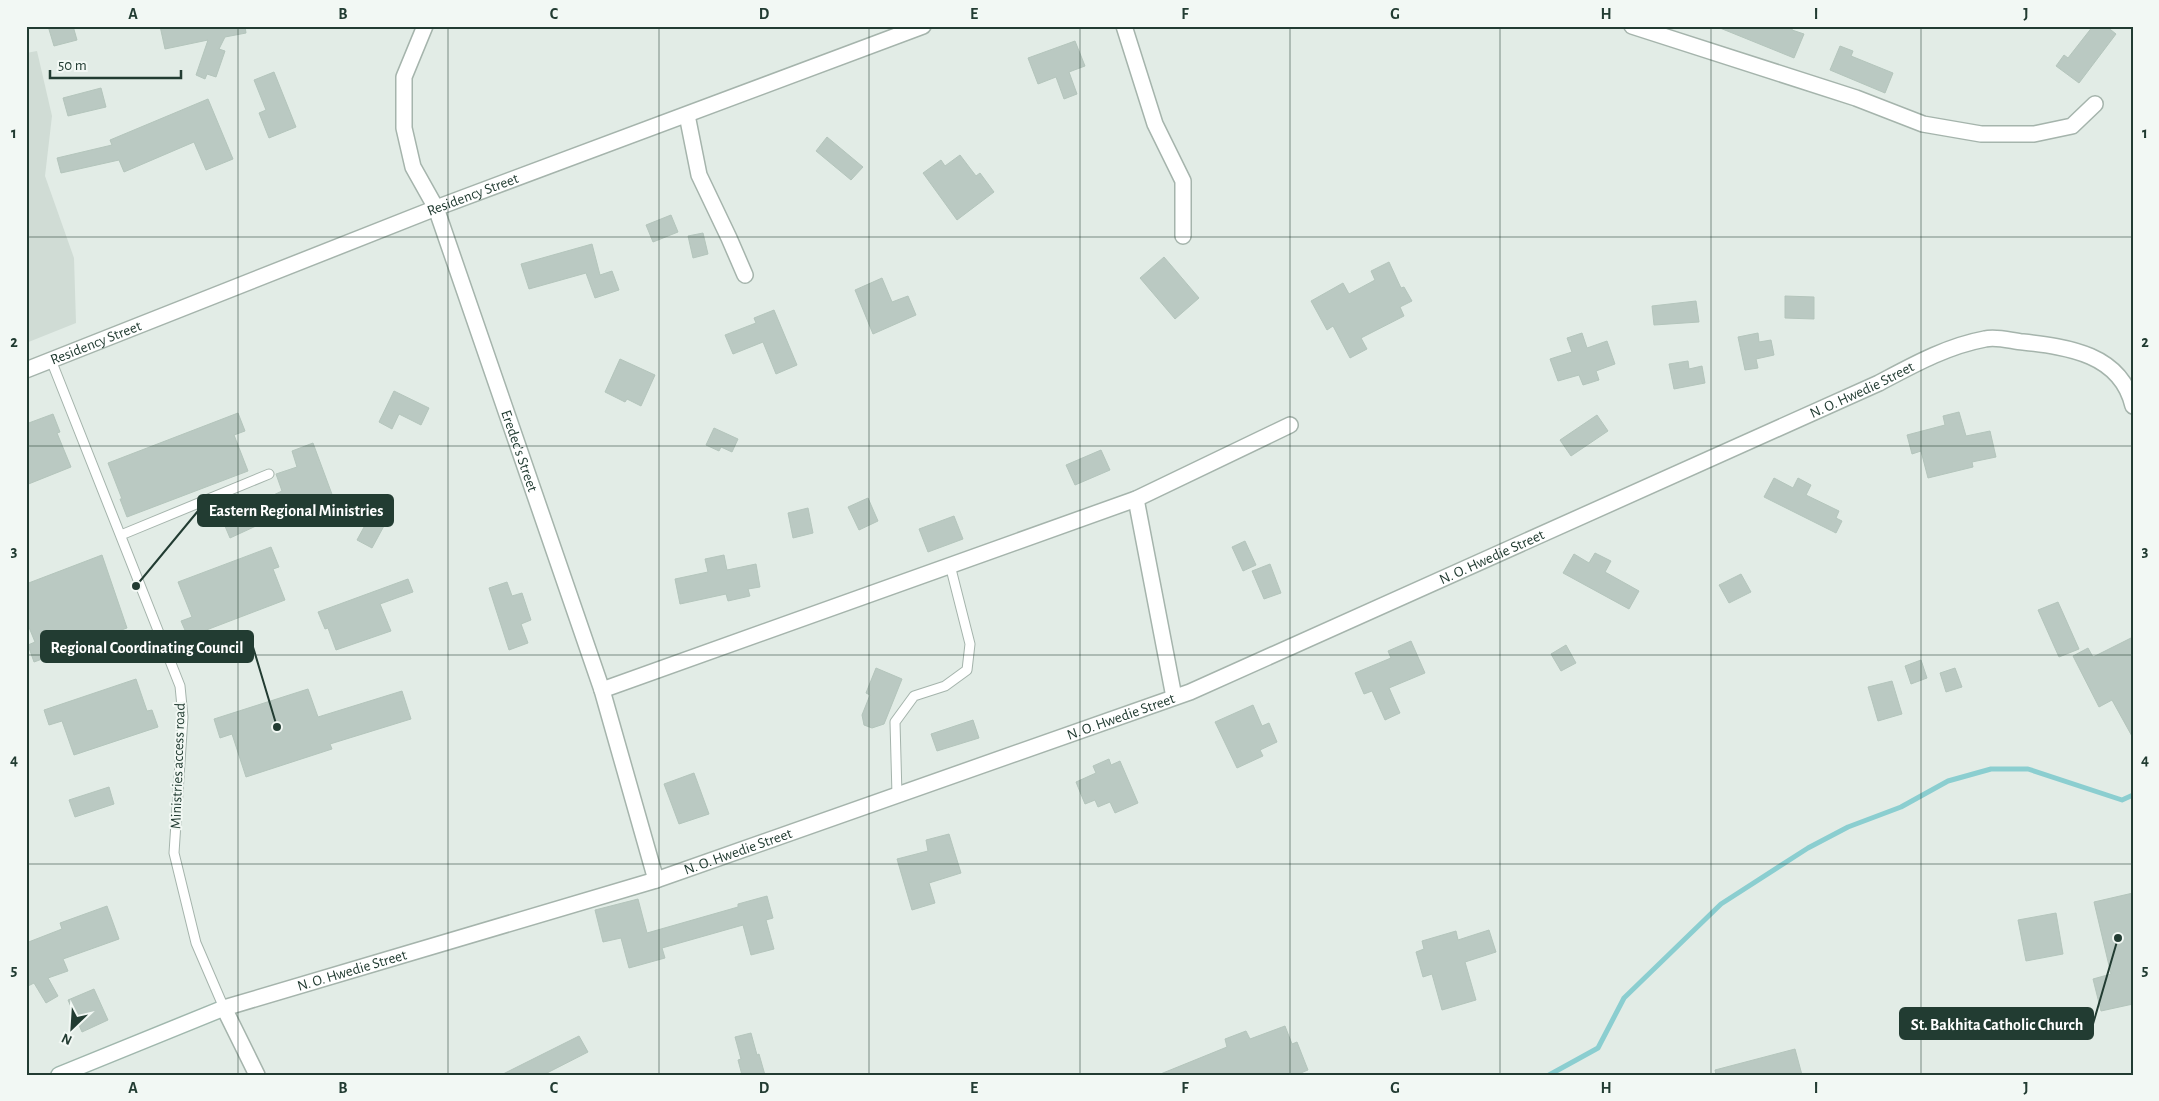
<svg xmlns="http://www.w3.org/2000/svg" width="2159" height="1101" viewBox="0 0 2159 1101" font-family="'Alegreya Sans',sans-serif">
  <rect width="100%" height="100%" fill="#e2ece6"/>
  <path fill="#d0dcd5" d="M37 51 52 116 45 176 74 258 76 323 26 343V53Z"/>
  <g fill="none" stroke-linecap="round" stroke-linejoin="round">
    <path stroke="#8bced0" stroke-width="5" d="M1549 1075 1598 1048 1624 998 1721 904 1808 848 1848 827 1901 807 1948 781 1991 769H2028L2122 800 2133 795"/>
  </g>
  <g fill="#bac9c2" stroke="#b4c5bc">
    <path d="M48 26H73L77 40 54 46Z"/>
    <path d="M160 26H245L246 33 225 37 219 49 225 51 216 77 207 74 205 79 196 75 208 40 165 49Z"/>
    <path d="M1715 26H1793L1792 30 1804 34 1794 58Z"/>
    <path d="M2093 26H2106L2116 34 2079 83 2056 66 2064 55 2068 58Z"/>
    <path d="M1075 41 1085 66 1069 72 1077 94 1064 99 1056 77 1038 84 1028 58Z"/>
    <path d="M1840 46 1853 51 1851 56 1893 73 1885 93 1830 70Z"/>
    <path d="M274 72 296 127 269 138 259 113 266 110 254 80Z"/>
    <path d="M101 88 106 107 68 116 63 98Z"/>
    <path d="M208 99 233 159 206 170 194 142 124 172 119 160 61 173 57 158 112 145 110 140Z"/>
    <path d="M827 137 863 167 851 180 816 151Z"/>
    <path d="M960 155 976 176 980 173 994 192 957 220 923 173 941 160 945 166Z"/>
    <path d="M671 215 678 232 653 242 646 225Z"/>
    <path d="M703 233 708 254 693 258 688 236Z"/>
    <path d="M592 244 600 275 612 271 619 290 595 298 586 273 529 289 521 264Z"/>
    <path d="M1164 257 1199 298 1175 319 1140 278Z"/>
    <path d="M1389 262 1401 288 1404 287 1412 301 1400 307 1404 316 1361 338 1367 349 1350 358 1333 326 1327 330 1311 301 1343 283 1349 294 1375 280 1371 271Z"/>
    <path d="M882 278 892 302 908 296 916 315 873 334 855 290Z"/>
    <path d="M1785 296 1814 297V319L1785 318Z"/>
    <path d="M1696 301 1699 322 1654 325 1652 306Z"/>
    <path d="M774 310 797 365 776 374 763 342 733 354 725 335 756 323 754 318Z"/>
    <path d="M1582 333 1587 348 1607 341 1615 364 1596 371 1599 380 1583 385 1579 375 1558 381 1550 359 1572 352 1567 338Z"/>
    <path d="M1758 333 1759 342 1771 340 1774 355 1756 359 1758 368 1745 370 1738 337Z"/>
    <path d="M620 359 655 375 641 406 627 399 625 402 605 392Z"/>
    <path d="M1688 361 1689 369 1702 366 1705 383 1674 389 1669 364Z"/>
    <path d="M394 391 429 408 421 425 399 414 392 429 379 422Z"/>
    <path d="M1959 412 1966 436 1990 431 1996 457 1972 462 1973 467 1928 478 1921 451 1912 454 1907 435 1945 425 1943 416Z"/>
    <path d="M238 413 245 431 234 435 248 471 127 517 120 499H122L108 463Z"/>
    <path d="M53 414 60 432 57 433 71 467 26 485V424Z"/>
    <path d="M1597 415 1608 431 1571 456 1560 440Z"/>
    <path d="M714 428 738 439 732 452 721 447 719 451 706 445Z"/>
    <path d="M313 443 333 497 307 507 304 498 265 512 269 520 230 538 222 519 282 491 276 474 297 467 292 451Z"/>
    <path d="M1101 450 1110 470 1075 485 1066 465Z"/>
    <path d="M1774 478 1793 488 1798 478 1811 485 1806 495 1839 511 1836 518 1842 521 1836 533 1764 497Z"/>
    <path d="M868 498 878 521 859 530 848 507Z"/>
    <path d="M808 508 813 533 793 538 788 513Z"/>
    <path d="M370 516 385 524 372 548 357 540Z"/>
    <path d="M954 516 963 539 928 552 919 529Z"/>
    <path d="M1245 541 1256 565 1243 571 1232 547Z"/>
    <path d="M271 547 279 567 273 569 285 600 188 637 181 621 192 617 178 582Z"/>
    <path d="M1595 553 1611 561 1605 572 1639 591 1629 609 1563 573 1574 554 1589 563Z"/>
    <path d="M102 555 127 628 34 662 28 645 35 642 26 620V584Z"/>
    <path d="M724 555 727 570 756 564 760 587 748 589 750 596 728 601 726 594 680 604 675 579 708 572 705 559Z"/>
    <path d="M1270 564 1281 593 1264 599 1252 571Z"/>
    <path d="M1741 574 1751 592 1729 603 1719 585Z"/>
    <path d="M408 579 413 592 380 604 391 631 336 650 328 628 325 629 318 612Z"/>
    <path d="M507 582 512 596 522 593 531 620 521 624 528 643 509 650 489 588Z"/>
    <path d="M2058 602 2079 649 2059 657 2038 610Z"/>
    <path d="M2133 637V738L2112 700 2099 707 2073 656 2088 648 2093 657Z"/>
    <path d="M1411 641 1425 673 1389 688 1400 713 1385 720 1372 691 1364 694 1355 673 1391 658 1388 651Z"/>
    <path d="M1566 645 1576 663 1561 671 1551 654Z"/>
    <path d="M1921 660 1927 678 1911 684 1905 666Z"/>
    <path d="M876 668 902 679 884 724 872 728 864 725 862 715 870 695 866 693Z"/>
    <path d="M1955 668 1962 687 1946 692 1940 673Z"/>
    <path d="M136 679 147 711 152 710 158 727 74 755 62 721 49 725 44 710Z"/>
    <path d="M1892 681 1902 714 1878 721 1868 687Z"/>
    <path d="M308 689 318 717 402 691 411 719 330 744 332 749 246 777 232 734 220 738 214 719Z"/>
    <path d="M1253 705 1262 726 1269 723 1277 742 1260 750 1263 756 1237 768 1215 722Z"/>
    <path d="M973 720 979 738 937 751 931 734Z"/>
    <path d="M1109 759 1111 765 1120 761 1138 803 1115 813 1110 802 1098 807 1095 800 1085 804 1076 782 1096 773 1093 766Z"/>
    <path d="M694 773 709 814 679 824 664 784Z"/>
    <path d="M109 787 114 804 75 817 69 800Z"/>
    <path d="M949 834 961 873 929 883 935 903 912 910 897 859 928 851 926 840Z"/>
    <path d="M2133 893V1004L2101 1011 2093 979 2111 974 2094 902Z"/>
    <path d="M767 896 773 918 766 920 774 949 751 955 743 925 662 948 665 958 629 968 621 938 603 942 595 910 638 899 647 933 738 907V904Z"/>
    <path d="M107 906 119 939 63 959 68 971 48 978 58 996 46 1003 34 983 26 987V943L62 929 60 923Z"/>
    <path d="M2056 913 2063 954 2026 961 2018 920Z"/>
    <path d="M1489 930 1496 952 1465 962 1476 1000 1442 1010 1432 974 1423 977 1416 952 1424 949 1422 941 1456 931 1458 940Z"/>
    <path d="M94 989 108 1020 82 1032 68 1000Z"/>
    <path d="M1285 1026 1292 1044 1297 1042 1308 1070 1296 1075H1158L1227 1047 1225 1039 1246 1031 1250 1039Z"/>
    <path d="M751 1033 757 1055 759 1054 765 1075H742L738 1060 741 1059 735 1037Z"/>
    <path d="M579 1036 588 1052 543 1075H501Z"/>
    <path d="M1795 1049 1802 1075H1716L1715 1070Z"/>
  </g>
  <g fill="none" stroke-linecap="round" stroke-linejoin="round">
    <defs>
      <g id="lane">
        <path d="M51 360 180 686 183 717 174 853 196 943 224 1008"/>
        <path d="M121 535 269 474"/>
        <path d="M897 795 895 722 914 696 945 686 967 670 970 644 950 565"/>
      </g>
      <g id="street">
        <path id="s1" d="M425 26 404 77V128L413 167 436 208 602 690 656 880"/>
        <path d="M1124 26 1155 124 1183 181V236"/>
        <path d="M1632 26 1856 98 1923 124 1981 134H2034L2072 126 2095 104"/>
        <path d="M687 115 699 175 729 238 745 275"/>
        <path id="s2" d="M26 370 436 208 923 26"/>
        <path d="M1136 499 1174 697"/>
        <path d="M602 690 1136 499 1290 425"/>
        <path id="s3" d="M257 1075 224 1008 656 880 1190 692 1879 383C1913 365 1947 346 1985 339 1996 336 2012 341 2023 342 2068 347 2121 354 2133 406"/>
      </g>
      <path id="secondary" d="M59 1075 224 1008"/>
    </defs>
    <use href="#lane" stroke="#a5b4ac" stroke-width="11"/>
    <use href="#street" stroke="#a5b4ac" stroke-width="18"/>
    <use href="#secondary" stroke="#a0b7ad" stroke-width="18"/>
    <use href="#lane" stroke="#fff" stroke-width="9"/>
    <use href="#street" stroke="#fff" stroke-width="15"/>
    <use href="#secondary" stroke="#fff" stroke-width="15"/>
  </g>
  <path fill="none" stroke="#223c32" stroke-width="1" stroke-opacity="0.55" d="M238 26V1075M448 26V1075M659 26V1075M869 26V1075M1080 26V1075M1290 26V1075M1500 26V1075M1711 26V1075M1921 26V1075M26 237H2133M26 446H2133M26 655H2133M26 864H2133"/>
  <g text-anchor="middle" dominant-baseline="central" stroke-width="4" stroke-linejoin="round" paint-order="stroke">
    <g font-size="15" fill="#223c32" stroke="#f2f8f4">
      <text stroke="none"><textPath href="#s2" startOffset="480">Residency Street</textPath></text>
      <text stroke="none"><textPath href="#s2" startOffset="75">Residency Street</textPath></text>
      <text stroke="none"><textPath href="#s3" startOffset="1828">N. O. Hwedie Street</textPath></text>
      <text stroke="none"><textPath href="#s1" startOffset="450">Eredec's Street</textPath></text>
      <text stroke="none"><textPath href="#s3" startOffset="1422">N. O. Hwedie Street</textPath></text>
      <text stroke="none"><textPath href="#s3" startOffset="1018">N. O. Hwedie Street</textPath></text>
      <text transform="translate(178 766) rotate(-88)">Ministries access road</text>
      <text stroke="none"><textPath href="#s3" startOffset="612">N. O. Hwedie Street</textPath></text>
      <text stroke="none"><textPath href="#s3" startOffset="208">N. O. Hwedie Street</textPath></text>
    </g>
  </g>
  <path fill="none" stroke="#223c32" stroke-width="2" d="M136 586L198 511M277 727L253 647M2118 938L2093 1024"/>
  <g fill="#223c32" stroke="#f2f8f4" stroke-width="2">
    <circle cx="136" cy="586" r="5"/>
    <circle cx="277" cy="727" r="5"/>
    <circle cx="2118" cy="938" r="5"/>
  </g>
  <g fill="#223c32" stroke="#223c32" stroke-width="2">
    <rect x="198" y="495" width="195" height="31" rx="5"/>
    <rect x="41" y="631" width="212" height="31" rx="5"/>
    <rect x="1900" y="1008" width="193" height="31" rx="5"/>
  </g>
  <g font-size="16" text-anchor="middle" font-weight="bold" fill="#fff">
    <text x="296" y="516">Eastern Regional Ministries</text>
    <text x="147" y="653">Regional Coordinating Council</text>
    <text x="1997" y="1030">St. Bakhita Catholic Church</text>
  </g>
  <rect width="2159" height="1101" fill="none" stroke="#f2f8f4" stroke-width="55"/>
  <g transform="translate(72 1028) rotate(205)" stroke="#f2f8f4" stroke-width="4" paint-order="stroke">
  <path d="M0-4L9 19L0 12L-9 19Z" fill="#223c32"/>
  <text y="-8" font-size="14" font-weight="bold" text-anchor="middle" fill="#223c32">N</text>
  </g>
  <path d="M50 70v8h131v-8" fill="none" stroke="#223c32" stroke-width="2.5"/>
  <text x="58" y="70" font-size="15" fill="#223c32" stroke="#f2f8f4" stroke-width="4" paint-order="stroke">50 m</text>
  <rect x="28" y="28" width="2104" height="1046" fill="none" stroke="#223c32" stroke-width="2"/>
  <g font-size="16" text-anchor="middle" font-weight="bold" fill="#223c32">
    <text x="133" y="19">A</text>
    <text x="343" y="19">B</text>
    <text x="554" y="19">C</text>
    <text x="764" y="19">D</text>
    <text x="974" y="19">E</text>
    <text x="1185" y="19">F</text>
    <text x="1395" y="19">G</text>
    <text x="1606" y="19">H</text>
    <text x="1816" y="19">I</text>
    <text x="2026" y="19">J</text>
    <text x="14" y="138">1</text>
    <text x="2145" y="138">1</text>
    <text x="14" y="347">2</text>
    <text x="2145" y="347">2</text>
    <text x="14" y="556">3</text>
    <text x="2145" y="556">3</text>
    <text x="14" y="765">4</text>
    <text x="2145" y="765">4</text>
    <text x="14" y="975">5</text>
    <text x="2145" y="975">5</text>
    <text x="133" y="1093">A</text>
    <text x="343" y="1093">B</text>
    <text x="554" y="1093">C</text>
    <text x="764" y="1093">D</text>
    <text x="974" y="1093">E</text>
    <text x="1185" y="1093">F</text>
    <text x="1395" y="1093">G</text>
    <text x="1606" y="1093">H</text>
    <text x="1816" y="1093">I</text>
    <text x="2026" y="1093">J</text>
  </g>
</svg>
